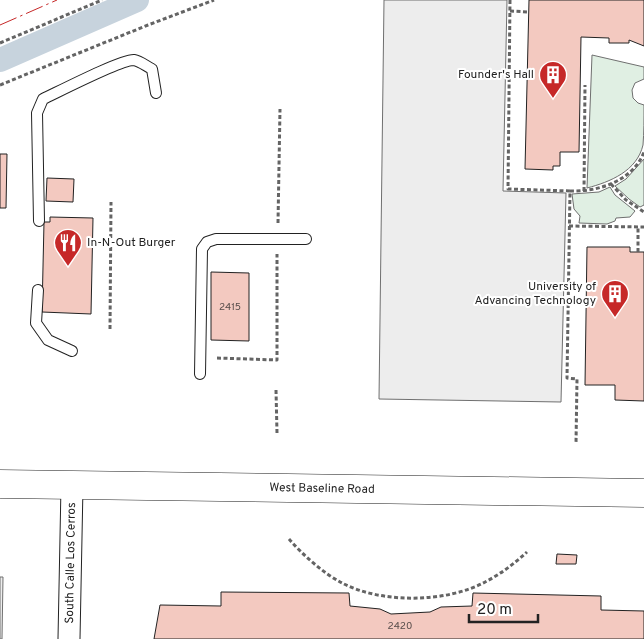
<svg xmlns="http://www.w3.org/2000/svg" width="644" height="639" viewBox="0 0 644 639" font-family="Overpass,sans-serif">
  <rect width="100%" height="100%" fill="#fff"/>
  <g fill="#e0efe3" stroke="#6f6f6f">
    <path d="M592 55 644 67V79L635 83 632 90 633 98 638 103 644 105C644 118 644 133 643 145 637 171 610 182 587 188Z"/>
    <path d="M644 159V205L640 207 629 199 615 186 626 179Z"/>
    <path d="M610 187 615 195 635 211 630 217 616 218 615 221 607 224 579 223 580 216 574 209 572 194 599 192Z"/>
  </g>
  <g fill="#ededed" stroke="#6f6f6f">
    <path d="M384 0H507L503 191 566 193 561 402 379 399Z"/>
    <path d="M0 577H3L2 639H0Z"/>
  </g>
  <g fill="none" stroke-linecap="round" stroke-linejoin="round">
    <path stroke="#c7d3dd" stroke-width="24" d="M0 60 137 0"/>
  </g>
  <g fill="#f3c9c0" stroke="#222">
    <path d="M529 0H644V46L629 40V43H609V38L581 37 579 152H560V166H553V170L525 169Z"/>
    <path d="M0 154H7L6 208H0Z"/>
    <path d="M47 178 74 179 73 202 46 201Z"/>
    <path d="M50 217 93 218 91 314 42 312 44 222H50Z"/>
    <path d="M587 247H630V252H644V401L615 400V385H585Z"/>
    <path d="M211 272 249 273V341L211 340Z"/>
    <path d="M557 554 577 555 576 564H556Z"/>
    <path d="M221 592 349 593 350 606 380 609 391 614 430 612 441 607 472 606 473 593 601 596V610L644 611V639H154L160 605 221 606Z"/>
  </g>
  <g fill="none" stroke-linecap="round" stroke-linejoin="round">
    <defs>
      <g id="service">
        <path d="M39 221 37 113 43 99C58 92 122 59 134 60 140 61 146 66 152 69L156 93"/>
        <path d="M38 290 36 323 48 340 72 351"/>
        <path d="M200 374 202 249 207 242 216 239H306"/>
      </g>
      <path id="minor" d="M69 639 72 486"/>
      <path id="primary" d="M0 484 644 493"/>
    </defs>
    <use href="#service" stroke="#222" stroke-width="12"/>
    <use href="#minor" stroke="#222" stroke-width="23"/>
    <use href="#primary" stroke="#222" stroke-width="29"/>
    <g stroke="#646464" stroke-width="3" stroke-dasharray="4 2.5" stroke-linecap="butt">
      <path d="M510 0 508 189 570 191 567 378 577 379 576 443"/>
      <path d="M510 11 528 12"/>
      <path d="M0 43 102 0"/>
      <path d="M0 85 148 25 214 0"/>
      <path d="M611 184 626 200 644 212"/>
      <path d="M570 191C598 192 633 181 644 152"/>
      <path d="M584 191 585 85"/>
      <path d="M278 223 280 109"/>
      <path d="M569 226 644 227"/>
      <path d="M638 252V227"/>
      <path d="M110 329 111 202"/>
      <path d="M217 358 277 360V254"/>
      <path d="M276 390 277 433"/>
      <path d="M289 539C303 555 323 573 342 583 382 604 448 603 487 581 502 573 515 563 527 552"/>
    </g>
    <use href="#service" stroke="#fff" stroke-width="10"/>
    <use href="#minor" stroke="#fff" stroke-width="21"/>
    <use href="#primary" stroke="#fff" stroke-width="28"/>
    <path stroke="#c62828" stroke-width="1" stroke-dasharray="18 4 2.5 4" stroke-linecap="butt" d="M0 25 57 0"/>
  </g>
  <defs>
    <symbol id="building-pin" viewBox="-11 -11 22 30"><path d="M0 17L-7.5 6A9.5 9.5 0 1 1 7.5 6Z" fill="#c62828" stroke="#fff"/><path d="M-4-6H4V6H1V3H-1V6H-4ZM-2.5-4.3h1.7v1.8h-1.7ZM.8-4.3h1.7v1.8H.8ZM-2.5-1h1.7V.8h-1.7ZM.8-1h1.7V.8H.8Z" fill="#fff"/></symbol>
    <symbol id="restaurant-pin" viewBox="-11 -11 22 30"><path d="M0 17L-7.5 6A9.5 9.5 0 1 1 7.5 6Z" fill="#c62828" stroke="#fff"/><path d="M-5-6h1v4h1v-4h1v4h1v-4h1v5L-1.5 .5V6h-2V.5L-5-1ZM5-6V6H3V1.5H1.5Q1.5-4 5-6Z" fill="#fff"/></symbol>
  </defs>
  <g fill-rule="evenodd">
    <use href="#building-pin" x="537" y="59" width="32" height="43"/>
    <use href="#restaurant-pin" x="52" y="227" width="32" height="43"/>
    <use href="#building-pin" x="599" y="278" width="32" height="43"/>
  </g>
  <g text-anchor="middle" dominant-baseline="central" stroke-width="4" stroke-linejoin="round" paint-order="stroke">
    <g font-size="10" fill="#564c4a">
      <text x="230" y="307">2415</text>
      <text x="400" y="626">2420</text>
    </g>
    <g font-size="12" fill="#222" stroke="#fff" text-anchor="end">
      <text x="534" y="75">Founder's Hall</text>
      <text x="87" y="243" text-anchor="start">In-N-Out Burger</text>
      <text x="596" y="287">University of<tspan x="596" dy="14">Advancing Technology</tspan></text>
    </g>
    <g font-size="12" fill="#222" stroke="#fff">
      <text transform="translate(322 489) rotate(1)">West Baseline Road</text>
      <text transform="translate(71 563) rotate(-89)">South Calle Los Cerros</text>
    </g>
  </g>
  <path d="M469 614v8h69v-8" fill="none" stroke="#222222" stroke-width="2.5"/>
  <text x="477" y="614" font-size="15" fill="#222222" stroke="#ffffff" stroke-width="4" paint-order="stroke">20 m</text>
</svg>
